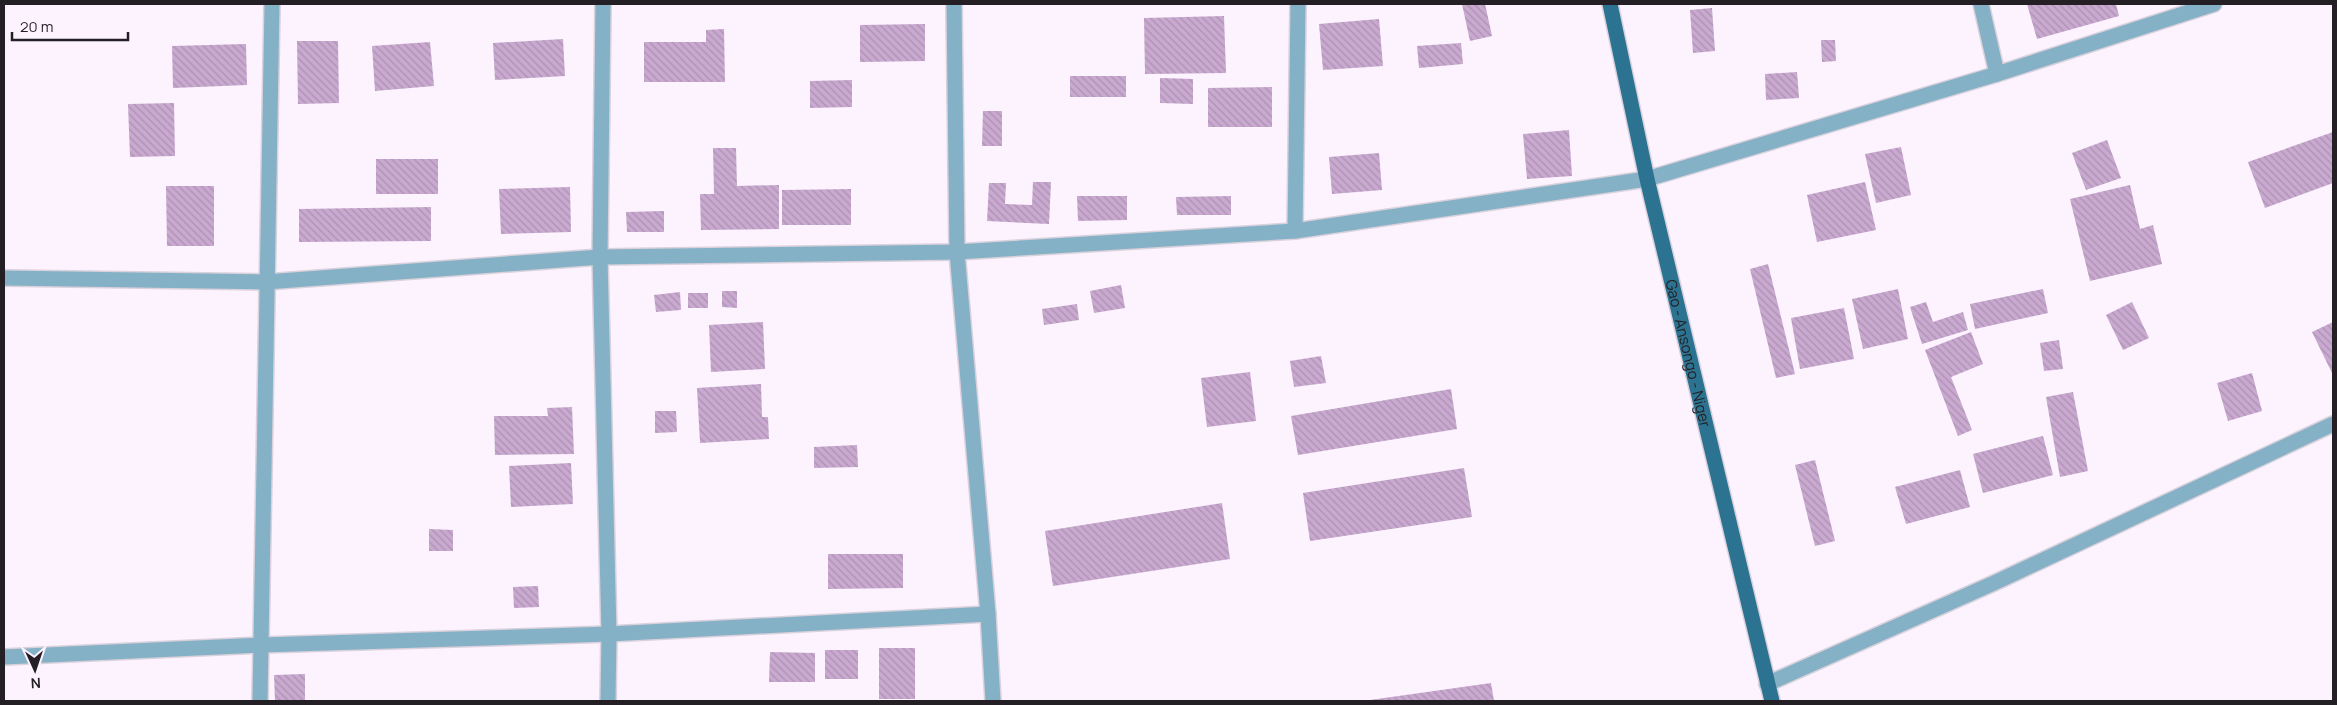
<svg xmlns="http://www.w3.org/2000/svg" width="2337" height="705" viewBox="0 0 2337 705" font-family="Manrope,sans-serif">
  <defs>
    <pattern id="building-back-hatch" width="6" height="6" patternUnits="userSpaceOnUse" patternTransform="scale(1.25)"><rect width="6" height="6" fill="#c9a9cf"/><path d="M-1 5l2 2M0 0l6 6M5-1l2 2" fill="none" stroke="#ac91b2"/></pattern>
  </defs>
  <rect width="100%" height="100%" fill="#fcf3ff"/>
  <g fill="url(#building-back-hatch)">
    <path d="M1462 4H1485L1492 36 1470 41Z"/>
    <path d="M2027 4H2116L2119 16 2037 39Z"/>
    <path d="M1712 8 1715 51 1693 53 1690 10Z"/>
    <path d="M1224 16 1226 73 1145 74 1144 18Z"/>
    <path d="M1379 19 1383 66 1323 70 1319 24Z"/>
    <path d="M925 24V61L860 62V25Z"/>
    <path d="M724 29 725 82H644V42H706V30Z"/>
    <path d="M563 39 565 76 495 80 493 43Z"/>
    <path d="M1821 40H1835L1836 61 1822 62Z"/>
    <path d="M297 41H338L339 103 298 104Z"/>
    <path d="M430 42 434 86 375 91 372 46Z"/>
    <path d="M1461 43 1463 64 1419 68 1417 46Z"/>
    <path d="M246 44 247 85 173 88 172 46Z"/>
    <path d="M1797 72 1799 98 1766 100 1765 74Z"/>
    <rect x="1070" y="76" width="56" height="21"/>
    <path d="M1160 78 1193 79V104L1160 103Z"/>
    <path d="M852 80V107L810 108V81Z"/>
    <path d="M1272 87V127H1208V88Z"/>
    <path d="M174 103 175 156 130 157 128 104Z"/>
    <path d="M983 111H1002V146H982Z"/>
    <path d="M1569 130 1572 176 1527 179 1523 134Z"/>
    <path d="M2333 132V183L2265 208 2248 162Z"/>
    <path d="M2107 140 2121 178 2086 190 2072 153Z"/>
    <path d="M1901 147 1911 195 1876 203 1865 154Z"/>
    <path d="M713 148H736L737 186 779 185V229L701 230 700 194H714Z"/>
    <path d="M1379 153 1382 190 1332 194 1329 157Z"/>
    <rect x="376" y="159" width="62" height="35"/>
    <path d="M1033 182H1051L1049 224 987 221 989 183H1006L1005 204 1032 205Z"/>
    <path d="M1865 182 1876 230 1817 242 1807 195Z"/>
    <path d="M2130 185 2140 229 2153 225 2162 264 2090 281 2070 199Z"/>
    <path d="M166 186H214V246H167Z"/>
    <path d="M570 187 571 232 501 234 499 189Z"/>
    <path d="M851 189V225H782V190Z"/>
    <path d="M1077 196H1127V220L1078 221Z"/>
    <path d="M1231 196V215H1177L1176 197Z"/>
    <path d="M431 207V241L299 242V209Z"/>
    <path d="M664 211V232H627L626 212Z"/>
    <path d="M1768 264 1795 374 1776 378 1750 269Z"/>
    <path d="M1121 285 1125 308 1094 313 1090 291Z"/>
    <path d="M1898 289 1908 339 1863 349 1852 299Z"/>
    <path d="M2043 289 2048 313 1975 329 1970 304Z"/>
    <path d="M722 291H737V308L722 307Z"/>
    <path d="M680 292 681 310 656 312 654 295Z"/>
    <rect x="688" y="293" width="20" height="15"/>
    <path d="M1926 302 1933 322 1963 312 1968 330 1922 344 1910 307Z"/>
    <path d="M2132 302 2149 338 2123 350 2106 315Z"/>
    <path d="M1077 304 1079 320 1044 325 1042 309Z"/>
    <path d="M1844 308 1854 359 1800 369 1791 318Z"/>
    <path d="M763 322 765 369 711 372 709 325Z"/>
    <path d="M2333 322V372L2332 373 2312 332Z"/>
    <path d="M1971 332 1983 364 1951 377 1972 430 1958 436 1925 350Z"/>
    <path d="M2059 340 2063 369 2044 371 2040 343Z"/>
    <path d="M1321 356 1326 383 1294 387 1290 361Z"/>
    <path d="M1250 372 1256 421 1207 427 1201 378Z"/>
    <path d="M2252 373 2262 411 2228 421 2217 383Z"/>
    <path d="M761 384 762 417H768L769 439 700 443 697 388Z"/>
    <path d="M1451 389 1457 429 1298 455 1291 416Z"/>
    <path d="M2073 392 2088 471 2060 477 2046 397Z"/>
    <path d="M572 407 574 454 495 455 494 416H548L547 408Z"/>
    <path d="M655 411H676L677 432 655 433Z"/>
    <path d="M2043 436 2053 475 1983 493 1973 454Z"/>
    <path d="M857 445 858 467 814 468V447Z"/>
    <path d="M1815 460 1835 541 1815 546 1795 465Z"/>
    <path d="M571 463 573 504 511 507 509 466Z"/>
    <path d="M1464 468 1472 517 1310 541 1303 493Z"/>
    <path d="M1960 470 1970 507 1906 524 1895 487Z"/>
    <path d="M1222 503 1230 559 1053 586 1045 531Z"/>
    <path d="M429 529 453 530V551H429Z"/>
    <path d="M828 554H903V588L828 589Z"/>
    <path d="M538 586 539 607 514 608 513 587Z"/>
    <rect x="879" y="648" width="36" height="51"/>
    <rect x="825" y="650" width="33" height="29"/>
    <path d="M770 652 815 653V682H769Z"/>
    <path d="M305 674V701H275L274 675Z"/>
    <path d="M1491 683 1494 701H1370V700Z"/>
  </g>
  <g fill="none" stroke-linecap="round" stroke-linejoin="round">
    <defs>
      <g id="minor">
        <path d="M603 4 600 257 609 634 608 701"/>
        <path d="M954 4 957 252 988 614 993 701"/>
        <path d="M1981 4 1997 74"/>
        <path d="M1295 231 1298 4"/>
        <path d="M4 278 266 282 600 257 957 252 1295 231 1647 179 1997 74 2214 4"/>
        <path d="M4 657 262 645 609 634 988 614"/>
        <path d="M1767 684 1994 583 2333 424"/>
        <path d="M260 701 272 4"/>
      </g>
      <g id="major">
        <path id="s1" d="M1610 4 1647 179 1772 701"/>
      </g>
    </defs>
    <use href="#minor" stroke="#d9d1dc" stroke-width="18"/>
    <use href="#major" stroke="#d9d1dc" stroke-width="18"/>
    <use href="#minor" stroke="#85b1c6" stroke-width="15"/>
    <use href="#major" stroke="#2c7391" stroke-width="15"/>
  </g>
  <g text-anchor="middle" dominant-baseline="central" stroke-width="4.5" stroke-linejoin="round" paint-order="stroke">
    <g font-size="15" fill="#231f24" stroke="#fcf3ff">
      <text stroke="none"><textPath href="#s1" startOffset="358">Gao - Ansongo - Niger</textPath></text>
    </g>
  </g>
  <rect width="2337" height="705" fill="none" stroke="#231f24" stroke-width="10"/>
  <g transform="translate(35 670) rotate(177)" stroke="#fcf3ff" stroke-width="4" paint-order="stroke">
  <path d="M0-4L9 19L0 12L-9 19Z" fill="#231f24"/>
  <text y="-8" font-size="14" font-weight="bold" text-anchor="middle" fill="#231f24">N</text>
  </g>
  <path d="M12 32v8h116v-8" fill="none" stroke="#231f24" stroke-width="2.5"/>
  <text x="20" y="32" font-size="15" fill="#231f24" stroke="#fcf3ff" stroke-width="4" paint-order="stroke">20 m</text>
</svg>
